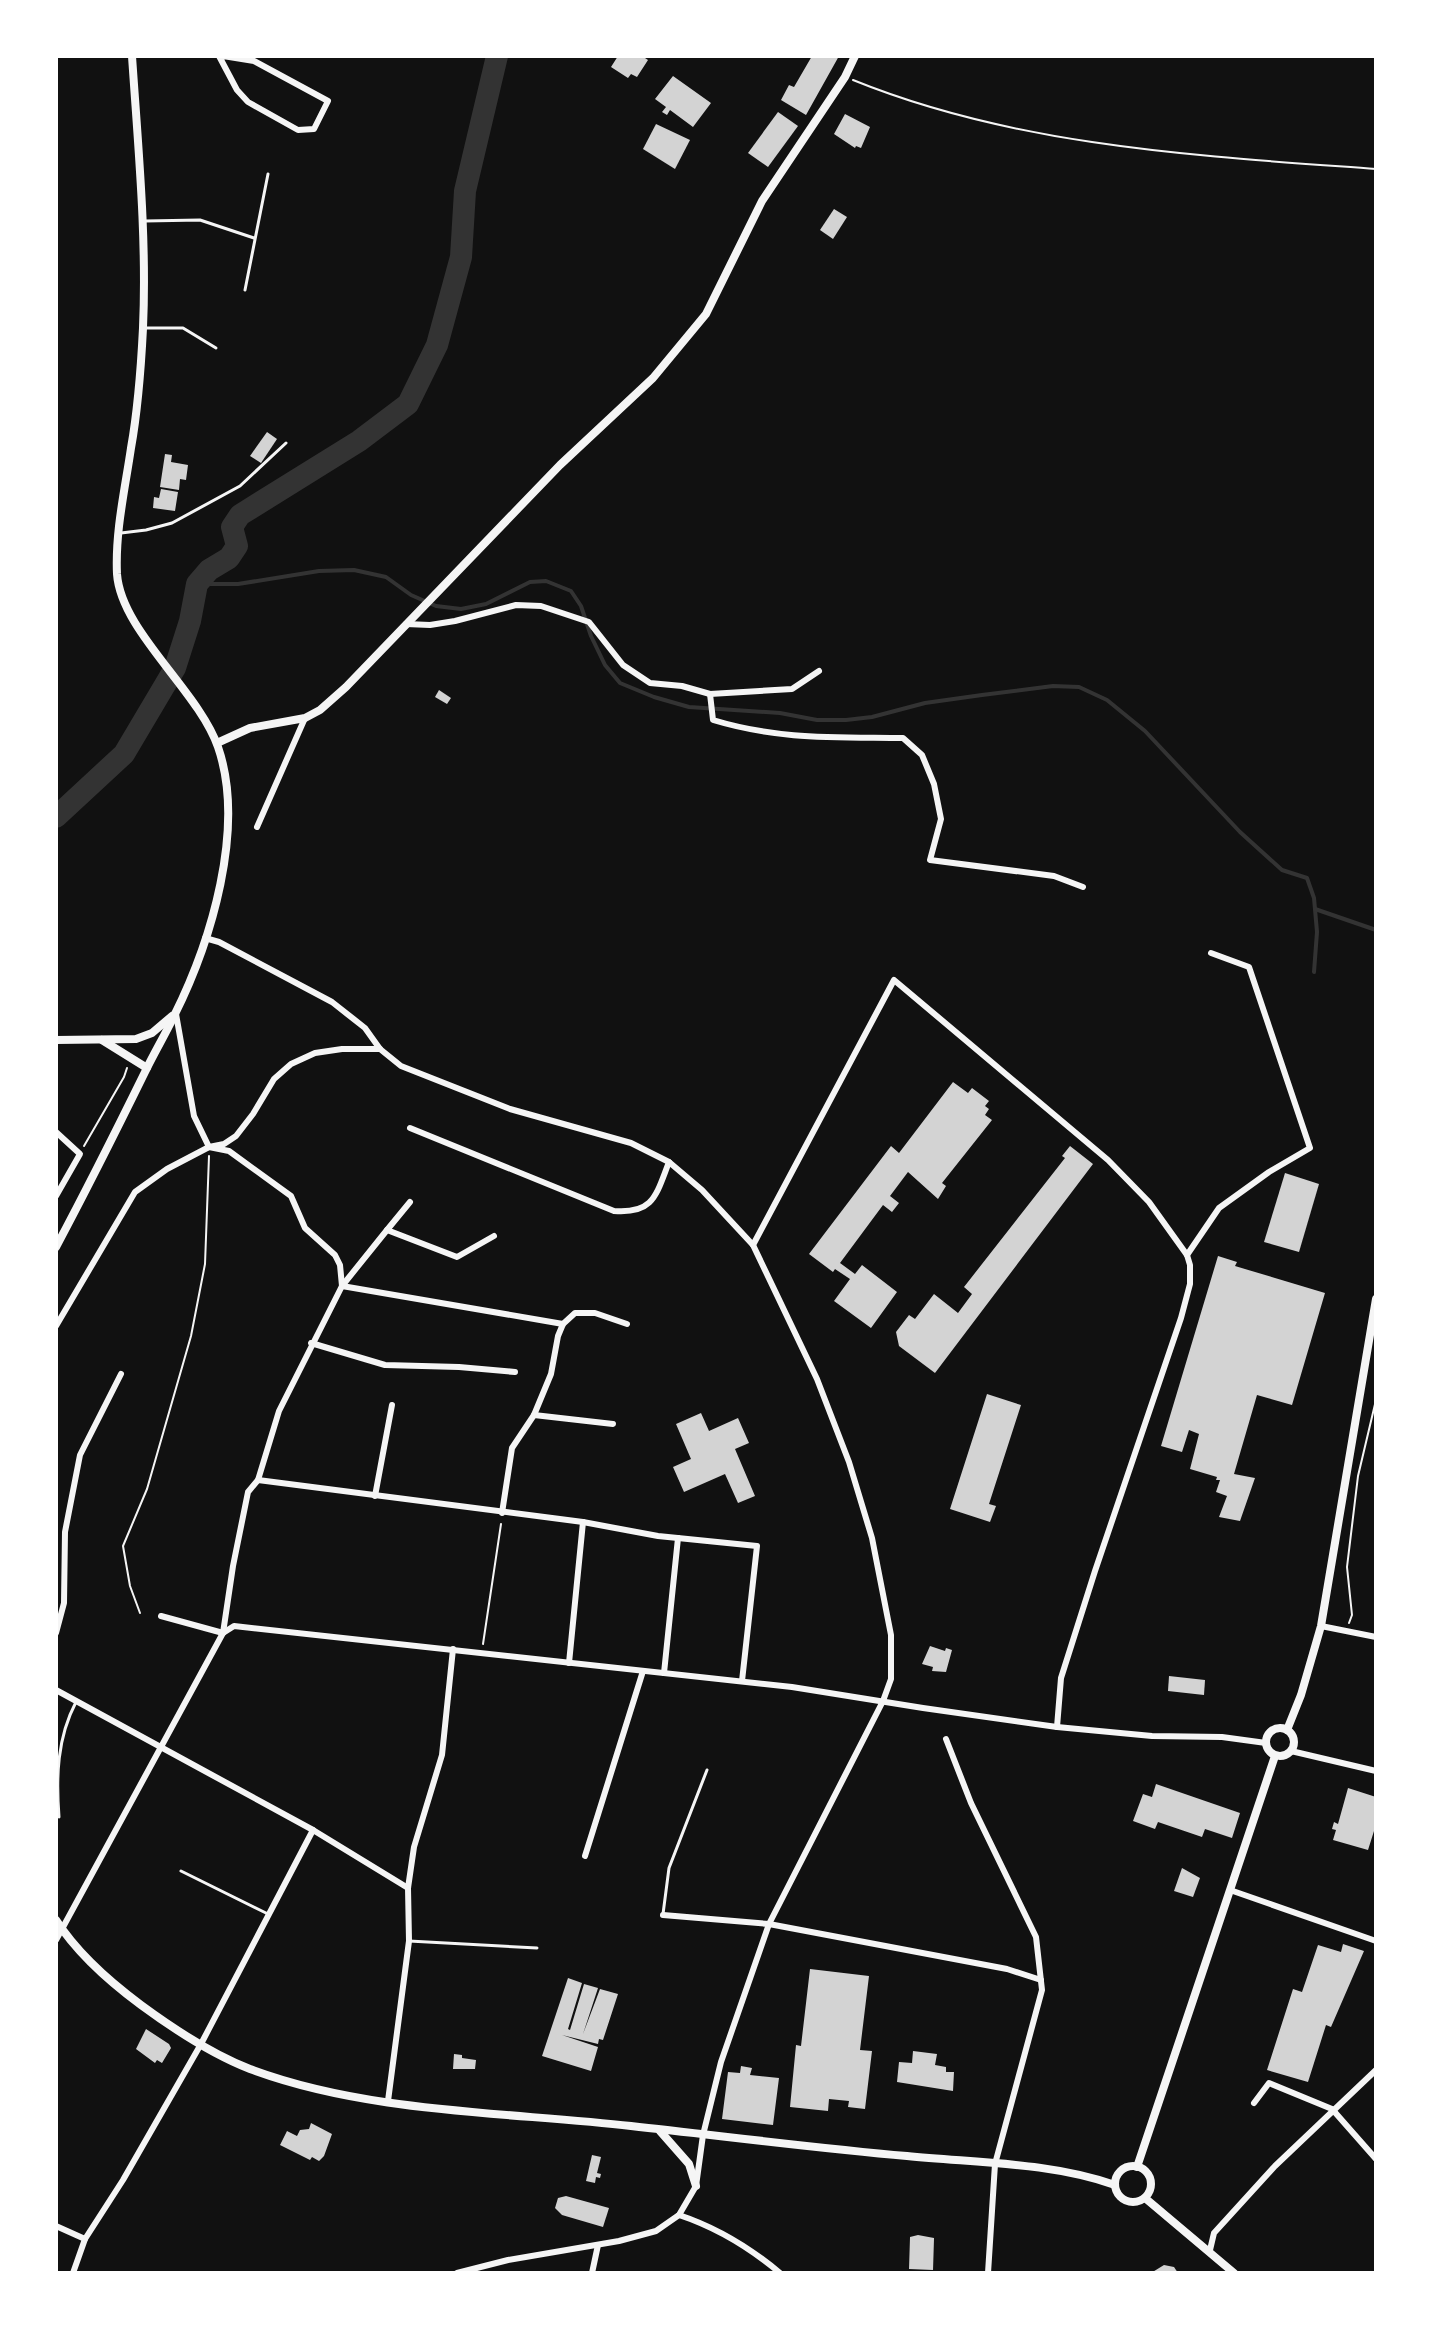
<svg xmlns="http://www.w3.org/2000/svg" width="1432" height="2329" viewBox="0 0 1432 2329" font-family="'Times New Roman',serif">
  <rect width="100%" height="100%" fill="#111"/>
  <g fill="none" stroke-linecap="round" stroke-linejoin="round">
    <g stroke="#333" stroke-width="4">
      <path d="M197 584H238L319 571 354 570 386 577 411 595 436 606 461 609 486 604 530 582 546 581 571 591 581 606 591 636 605 665 620 683 654 697 689 707 780 713 817 720H846L872 717 925 703 982 695 1053 686 1079 687 1107 700 1145 731 1240 832 1282 870 1307 878 1314 898 1317 932 1314 972"/>
      <path d="M1315 909 1376 930"/>
    </g>
    <path stroke="#333" stroke-width="22" d="M56 817 124 754 175 668 190 621 197 584 209 570 229 558 237 546 232 527 240 515 359 441 408 404 437 345 461 257 465 191 497 56"/>
  </g>
  <g fill="#d3d3d3">
    <path d="M618 56H642L648 60 637 77 631 74 628 78 611 67Z"/>
    <path d="M812 56H839L806 115 781 100 789 85 794 87Z"/>
    <path d="M673 76 711 103 693 127 670 110 667 115 662 112 666 107 655 99Z"/>
    <path d="M778 112 798 126 768 167 748 153Z"/>
    <path d="M845 114 870 127 861 148 856 146 855 148 834 134Z"/>
    <path d="M656 124 690 140 675 169 643 149Z"/>
    <path d="M834 209 847 217 833 239 820 230Z"/>
    <path d="M267 432 277 439 261 463 250 456Z"/>
    <path d="M165 454 172 455 171 462 188 465 186 480 180 479 179 490 160 487Z"/>
    <path d="M161 489 178 492 175 511 153 508 154 497 159 498Z"/>
    <path d="M439 690 451 698 447 704 435 697Z"/>
    <path d="M953 1082 968 1093 972 1088 989 1101 985 1106 989 1109 985 1115 992 1120 942 1183 946 1186 938 1199 908 1172 890 1196 899 1203 892 1212 883 1205 840 1263 855 1274 862 1265 897 1292 871 1328 834 1301 850 1279 835 1269 833 1272 809 1254 891 1146 899 1153Z"/>
    <path d="M1070 1146 1093 1164 935 1373 899 1346 896 1332 909 1315 915 1319 934 1294 958 1313 972 1294 964 1287 1065 1158 1062 1156Z"/>
    <path d="M1285 1173 1319 1184 1299 1252 1264 1242Z"/>
    <path d="M1218 1256 1237 1262 1235 1266 1325 1293 1292 1405 1257 1395 1234 1474 1255 1478 1240 1521 1219 1517 1227 1496 1216 1492 1220 1480H1216L1217 1477 1190 1469 1199 1434 1189 1430 1182 1452 1161 1446Z"/>
    <path d="M987 1394 1021 1405 989 1504 996 1506 990 1522 950 1509Z"/>
    <path d="M701 1413 709 1431 738 1418 749 1443 735 1449 755 1496 738 1503 725 1474 684 1492 673 1467 691 1459 676 1424Z"/>
    <path d="M930 1646 945 1651 946 1648 952 1650 946 1672 932 1671 933 1667 922 1664Z"/>
    <path d="M1169 1676 1205 1680 1204 1695 1168 1691Z"/>
    <path d="M1156 1784 1240 1813 1232 1838 1205 1829 1202 1837 1158 1822 1155 1829 1133 1821 1143 1794 1152 1797Z"/>
    <path d="M1348 1788 1376 1797V1831H1374L1368 1850 1333 1840 1336 1830 1332 1829 1334 1822 1338 1824Z"/>
    <path d="M1182 1868 1200 1878 1193 1897 1174 1891Z"/>
    <path d="M1343 1944 1364 1951 1331 2027 1326 2025 1308 2082 1267 2070 1293 1989 1302 1992 1318 1945 1341 1952Z"/>
    <path d="M810 1969 869 1976 860 2050 872 2051 865 2109 848 2107 849 2101 829 2099 828 2111 790 2107 796 2045 801 2046Z"/>
    <path d="M568 1978 582 1983 568 2029 570 2030 584 1984 598 1988 583 2034 600 1989 618 1994 603 2040 599 2039 598 2044 562 2035 598 2047 591 2071 542 2056Z"/>
    <path d="M146 2029 169 2044 171 2048 162 2063 157 2060 155 2063 136 2049Z"/>
    <path d="M913 2051 937 2054 935 2065 946 2067V2072H954L953 2091 897 2082 899 2062 912 2063Z"/>
    <path d="M454 2054 462 2055V2058L476 2060 475 2069H453Z"/>
    <path d="M741 2066 752 2068 750 2075 779 2078 773 2125 722 2119 728 2072 740 2073Z"/>
    <path d="M311 2123 332 2134 324 2156 319 2161 312 2157 310 2160 280 2145 287 2131 297 2136 300 2130 309 2129Z"/>
    <path d="M592 2155 601 2157 597 2173 601 2174 600 2178 596 2177 595 2183 586 2181Z"/>
    <path d="M566 2196 609 2208 603 2227 562 2215 555 2208 558 2198Z"/>
    <path d="M918 2235 934 2238 933 2270 909 2269 910 2237Z"/>
    <path d="M1164 2265 1174 2267 1178 2273H1151Z"/>
  </g>
  <g fill="none" stroke-linecap="round" stroke-linejoin="round">
    <g stroke="#f5f5f5" stroke-width="2">
      <path d="M853 80C1018 147 1200 156 1376 169"/>
      <path d="M84 1146 124 1077 127 1068"/>
      <path d="M140 1613 130 1586 123 1546 147 1489 191 1336 205 1264 209 1156"/>
      <path d="M1349 1623 1352 1615 1347 1567 1358 1476 1376 1400"/>
      <path d="M483 1644 501 1524"/>
    </g>
    <g stroke="#f5f5f5" stroke-width="3">
      <path d="M145 221 200 220 254 238"/>
      <path d="M245 290 268 174"/>
      <path d="M145 328H183L216 348"/>
      <path d="M121 533 146 530 172 523 240 486 286 443"/>
      <path d="M59 1817C56 1777 57 1738 76 1702"/>
      <path d="M181 1871 268 1914"/>
      <path d="M663 1914 669 1868 707 1770"/>
      <path d="M409 1941 537 1948"/>
    </g>
    <g stroke="#f5f5f5" stroke-width="6">
      <path d="M219 56 237 90 248 102 298 130 314 129 328 101 254 61 223 56"/>
      <path d="M406 624 430 625 455 621 516 605 541 606 589 622 623 665 650 683 682 686 710 694 792 689 819 671"/>
      <path d="M710 694 713 720C779 740 835 737 903 738L922 755 934 784 941 819 930 860 1054 876 1083 887"/>
      <path d="M257 827 305 718"/>
      <path d="M205 938 219 942 332 1002 365 1028 380 1049 401 1066 510 1109 631 1143 669 1162 702 1190 753 1245 817 1379 849 1462 872 1538 891 1635V1679L883 1701 769 1924 721 2062 703 2135 696 2186 679 2215 656 2231 619 2241 508 2260 457 2273"/>
      <path d="M176 1014 194 1116 209 1147"/>
      <path d="M410 1128 614 1211C654 1214 656 1195 669 1162"/>
      <path d="M56 1132 80 1154 56 1196"/>
      <path d="M410 1202 387 1230 457 1257 494 1236"/>
      <path d="M753 1245 894 980 1108 1160 1149 1202 1187 1255 1190 1265V1284L1181 1318 1095 1571 1061 1678 1057 1727"/>
      <path d="M1187 1255 1219 1208 1269 1172 1310 1148 1249 967 1211 953"/>
      <path d="M342 1286 563 1324"/>
      <path d="M342 1286 387 1230"/>
      <path d="M56 1326 135 1192 167 1169 209 1147 224 1144 236 1136 253 1114 274 1079 291 1064 315 1053 342 1049H380"/>
      <path d="M311 1343 385 1365 459 1367 515 1372"/>
      <path d="M534 1415 613 1424"/>
      <path d="M258 1480 583 1522 658 1536 757 1546 742 1681"/>
      <path d="M375 1496 392 1405"/>
      <path d="M502 1513 512 1448 534 1415 551 1374 558 1336 563 1324 575 1313H595L627 1324"/>
      <path d="M161 1616 223 1633"/>
      <path d="M1321 1626 1376 1637"/>
      <path d="M56 1633 64 1603 65 1532 80 1455 121 1374"/>
      <path d="M223 1633 234 1626 792 1687 923 1708 1057 1727 1152 1736 1222 1737 1266 1743"/>
      <path d="M569 1663 583 1522"/>
      <path d="M664 1673 678 1538"/>
      <path d="M56 1690 313 1830 408 1888"/>
      <path d="M946 1739 971 1803 1036 1937 1042 1990 995 2164 988 2273"/>
      <path d="M1291 1751 1376 1771"/>
      <path d="M585 1856 643 1671"/>
      <path d="M1230 1890 1376 1941"/>
      <path d="M663 1915 769 1924 1007 1969 1041 1980"/>
      <path d="M56 1940 223 1633 233 1566 248 1492 258 1480 279 1411 342 1286 340 1265 335 1255 305 1228 291 1196 229 1151 209 1147"/>
      <path d="M388 2101 409 1941 408 1888 414 1847 442 1755 453 1649"/>
      <path d="M1254 2103 1269 2083 1332 2109 1376 2159"/>
      <path d="M679 2215C718 2228 749 2247 780 2273"/>
      <path d="M56 2226 85 2239"/>
      <path d="M1210 2250 1214 2233 1275 2166 1376 2070"/>
      <path d="M73 2273 85 2239 123 2180 201 2044 313 1830"/>
      <path d="M592 2273 598 2245"/>
    </g>
    <g stroke="#f5f5f5" stroke-width="8">
      <path d="M217 743 250 728 305 718 320 710 346 687 560 465 653 378 706 314 762 201 845 77 855 56"/>
      <path d="M56 1040 136 1039 152 1033 172 1016"/>
      <path d="M102 1040 147 1068"/>
      <path d="M56 1247C87 1189 116 1131 145 1072 154 1053 165 1035 174 1016 211 942 246 828 218 747 198 690 121 631 117 574 115 532 125 489 131 448 138 409 141 368 143 328 147 238 138 146 132 56"/>
      <circle cx="1280" cy="1742" r="14"/>
      <path d="M1287 1730 1301 1695 1321 1626 1376 1299"/>
      <path d="M56 1920C77 1953 110 1982 141 2005 175 2030 211 2054 250 2069 367 2113 507 2112 631 2126 723 2136 815 2148 907 2156 975 2163 1050 2162 1115 2185"/>
      <path d="M660 2131 689 2164 696 2186"/>
      <circle cx="1133" cy="2184" r="18"/>
      <path d="M1137 2167 1275 1756"/>
      <path d="M1145 2198 1234 2273"/>
    </g>
  </g>
  <rect width="1432" height="2329" fill="none" stroke="#ffffff" stroke-width="116"/>
</svg>
